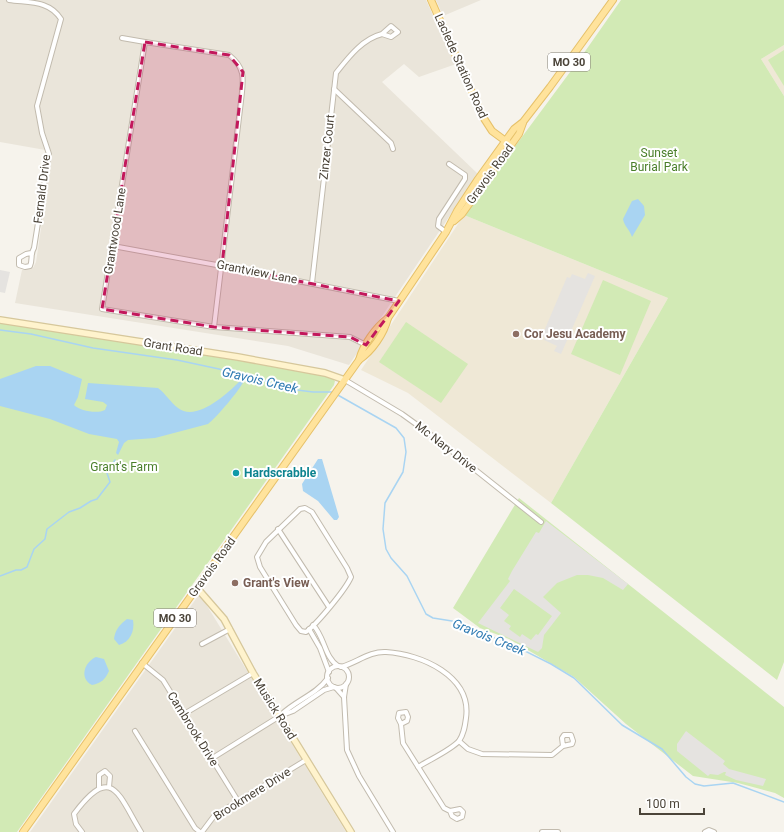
<svg xmlns="http://www.w3.org/2000/svg" width="784" height="832" viewBox="0 0 784 832" font-family="Roboto,sans-serif">
  <rect width="100%" height="100%" fill="#f6f3ec"/>
  <g fill="#eae5da">
    <path d="M0 0H426L456 64 419 77 404 64 382 82 478 174 349 365 288 346 15 303 22 270 33 268 36 262 52 155 51 151 0 142Z"/>
    <path d="M436 0H481L443 16Z"/>
    <path d="M198 596H201L346 832H30Z"/>
  </g>
  <g fill="#efe8d6">
    <path d="M784 45V96L761 59Z"/>
    <path d="M464 215 668 298 551 503 408 393 361 370Z"/>
  </g>
  <g fill="#d2eab5">
    <path d="M621 0H784V45L761 59 784 96V662L777 680 551 503 668 298 464 215 579 60Z"/>
    <path d="M784 50V86L768 60Z"/>
    <path d="M603 280 651 301 620 375 571 354Z"/>
    <path d="M0 322 291 369 330 377 335 381 334 385 17 832H0Z"/>
    <path d="M406 322 468 364 441 403 379 362Z"/>
    <path d="M519 498 784 707V798L775 793 738 783 693 776 626 724 574 677 509 639 480 628 453 608Z"/>
  </g>
  <g fill="#e5e3e0" fill-rule="evenodd">
    <path d="M0 270 10 272 5 293 0 292Z"/>
    <path d="M588 273 595 276 561 354 554 351 557 346 544 340 545 337 542 336 567 277 570 278 572 274 585 279Z"/>
    <path d="M546 521 628 584 623 590 603 578 588 575H577L557 583 543 597 561 613 544 635 542 648 538 652 478 623 510 581 508 579 512 571 536 532 539 533ZM514 589 552 616 538 635 536 634 531 640 522 634 520 637 509 629 511 626 504 621 509 615 500 608Z"/>
    <path d="M686 731 725 761 723 764 729 769 766 779 763 786 736 780 725 775 726 772H724L718 775 710 774 708 776 677 751V744Z"/>
  </g>
  <g fill="#a9d4f2">
    <path d="M638 199 644 206 645 215 632 237C630 230 624 226 623 219L632 201Z"/>
    <path d="M36 366H50L82 379 78 397 74 405C80 411 97 414 105 410L107 405 103 402 85 399 88 383 158 388C166 394 170 402 178 408 196 422 226 395 239 382L244 380C242 388 215 419 208 424L155 438 128 440 124 443 118 455 116 453 119 442 117 439 89 434 50 419 0 406V379Z"/>
    <path d="M318 459H322L337 510 339 517 337 520H334L318 501 303 491 302 484Z"/>
    <path d="M127 619 133 620C135 631 130 642 119 645L114 639C115 630 120 624 127 619Z"/>
    <path d="M96 657 104 659 109 671C105 680 101 683 92 685 79 679 84 662 96 657Z"/>
  </g>
  <g fill="none" stroke-linecap="round" stroke-linejoin="round">
    <g stroke="#a9d4f2" stroke-width="1.5">
      <path d="M0 330 31 334 93 348 177 360 219 369 244 377 259 379 289 389 313 392H333"/>
      <path d="M336 394 396 428 404 438 406 452 403 472 385 503 383 529 386 549 391 558 407 576 426 614 433 618 452 621 478 633 507 642 551 664 574 678 622 725 662 749 686 777 695 784 704 786 733 783 784 802"/>
      <path d="M0 576 16 570H21L27 567 34 549 45 539 47 529 69 512 80 508 91 501 97 499 110 482 107 473 115 460"/>
    </g>
    <defs>
      <g id="street">
        <path d="M9 0C29 3 49 0 61 19L37 106 42 133 49 154 34 248C30 254 33 259 30 266L25 267 19 265V258L26 254 31 253"/>
        <path d="M122 38 145 42"/>
        <path d="M334 89 391 143 393 149"/>
        <path d="M446 232 438 226 439 219 465 179V175L449 164"/>
        <path d="M113 246 222 266 399 301"/>
        <path d="M312 283 336 73C348 58 362 39 382 34L391 37 398 32 391 26 382 34"/>
        <path d="M214 327 241 101C243 81 247 69 229 55L145 42 102 309 214 327 350 337 366 345"/>
        <path d="M345 380 402 414 434 437 541 522"/>
        <path d="M305 508 312 512 347 568 351 577C346 589 317 624 306 632L301 631 296 625 260 567 257 557 266 542 300 509Z"/>
        <path d="M278 529 329 607"/>
        <path d="M313 625C325 637 324 657 338 666"/>
        <path d="M309 629 320 648 329 672"/>
        <path d="M202 644 230 629"/>
        <path d="M142 663 163 680 238 801"/>
        <circle cx="338" cy="677" r="11"/>
        <path d="M341 667C356 663 370 651 386 652 421 654 472 676 466 718 465 726 464 734 459 741 451 750 429 760 418 767"/>
        <path d="M346 684 344 697 347 750 359 776 393 832"/>
        <path d="M336 688 344 697"/>
        <path d="M184 714 253 673"/>
        <path d="M282 714C295 701 317 694 328 678"/>
        <path d="M401 724 407 721 408 717 406 712 399 713 398 718 401 724 403 743 444 808 450 811 460 809 463 812 462 817 457 819 452 816 450 811"/>
        <path d="M135 731 195 828 200 832"/>
        <path d="M459 741 468 749 482 754 552 755 563 746 562 738 564 735H571L573 741 572 744 563 746"/>
        <path d="M211 759 280 716 293 711 324 690 334 687"/>
        <path d="M99 788V775L105 771 110 776 109 787"/>
        <path d="M82 832 76 824 74 814C112 763 118 794 141 832"/>
        <path d="M202 832 214 816 306 760"/>
        <path d="M542 832H558"/>
        <path d="M705 832 709 830 714 832"/>
      </g>
      <g id="secondary">
        <path d="M0 320 238 357 325 373 345 380"/>
        <path d="M197 588 224 619 253 673 351 832"/>
      </g>
      <g id="primary">
        <path d="M431 0 483 117 492 131 511 145"/>
        <path d="M454 221 462 214 519 134 523 123"/>
        <path d="M359 360C363 345 375 328 388 318L446 232 457 211 478 179 514 129 523 122 550 87 613 0"/>
        <path d="M23 832 359 360C372 351 384 334 388 318"/>
      </g>
    </defs>
    <use href="#street" stroke="#c2bbae" stroke-width="6"/>
    <use href="#secondary" stroke="#d6c79b" stroke-width="8"/>
    <use href="#primary" stroke="#e6c16a" stroke-width="8"/>
    <use href="#street" stroke="#fff" stroke-width="4"/>
    <use href="#secondary" stroke="#fff3cd" stroke-width="5.5"/>
    <use href="#primary" stroke="#ffe39c" stroke-width="6"/>
  </g>
  <path fill="#c2185b" fill-opacity="0.2" stroke="#c2185b" stroke-width="3" stroke-dasharray="8 5" stroke-linejoin="round" d="M145 42 229 55 243 72 222 266 399 301 366 345 350 337 214 327 102 309Z"/>
  <g fill="#8d6e63" stroke="#fff" stroke-width="1.5">
    <circle cx="516" cy="334" r="4"/>
    <circle cx="235" cy="583" r="4"/>
  </g>
  <circle fill="#0f9aa8" stroke="#fff" stroke-width="1.5" cx="236" cy="473" r="4"/>
  <g text-anchor="middle" dominant-baseline="central" stroke-width="4" stroke-linejoin="round" paint-order="stroke">
    <g fill="#fff" stroke="#817c74" stroke-width="1">
      <rect x="548" y="53" width="42" height="18" rx="3"/>
      <rect x="154" y="609" width="42" height="18" rx="3"/>
    </g>
    <g font-size="11" font-weight="bold" fill="#4b4439">
      <text x="569" y="62">MO 30</text>
      <text x="175" y="618">MO 30</text>
    </g>
    <g font-size="12" fill="#4b4439" stroke="#fff">
      <text transform="translate(461 66) rotate(66)">Laclede Station Road</text>
      <text transform="translate(327 147) rotate(-84)">Zinzer Court</text>
      <text transform="translate(490 174) rotate(-54)">Gravois Road</text>
      <text transform="translate(42 189) rotate(-83)">Fernald Drive</text>
      <text transform="translate(115 231) rotate(-81)">Grantwood Lane</text>
      <text transform="translate(257 272) rotate(11)">Grantview Lane</text>
      <text transform="translate(173 347) rotate(9)">Grant Road</text>
      <text transform="translate(446 447) rotate(38)">Mc Nary Drive</text>
      <text transform="translate(212 567) rotate(-54)">Gravois Road</text>
      <text transform="translate(275 709) rotate(58)">Musick Road</text>
      <text transform="translate(193 729) rotate(58)">Cambrook Drive</text>
      <text transform="translate(252 794) rotate(-32)">Brookmere Drive</text>
    </g>
    <g font-size="12" fill="#4a7f2a" stroke="#fff">
      <text x="659" y="153">Sunset<tspan x="659" dy="14">Burial Park</tspan></text>
      <text x="124" y="467">Grant's Farm</text>
    </g>
    <g font-size="12" font-weight="bold" fill="#785e54" stroke="#fff" text-anchor="start">
      <text x="524" y="334">Cor Jesu Academy</text>
      <text x="243" y="583">Grant's View</text>
    </g>
    <g font-size="12" font-weight="bold" fill="#0d838f" stroke="#fff" text-anchor="start">
      <text x="244" y="473">Hardscrabble</text>
    </g>
    <g font-size="13" font-style="italic" fill="#2e7ab2" stroke="#fff">
      <text transform="translate(260 380) rotate(13)">Gravois Creek</text>
      <text transform="translate(489 637) rotate(22)">Gravois Creek</text>
    </g>
  </g>
  <path d="M640 808v6h64v-6" fill="none" stroke="#4b4439" stroke-width="2"/>
  <text x="646" y="808" font-size="12" fill="#4b4439" stroke="#ffffff" stroke-width="3" paint-order="stroke">100 m</text>
</svg>
